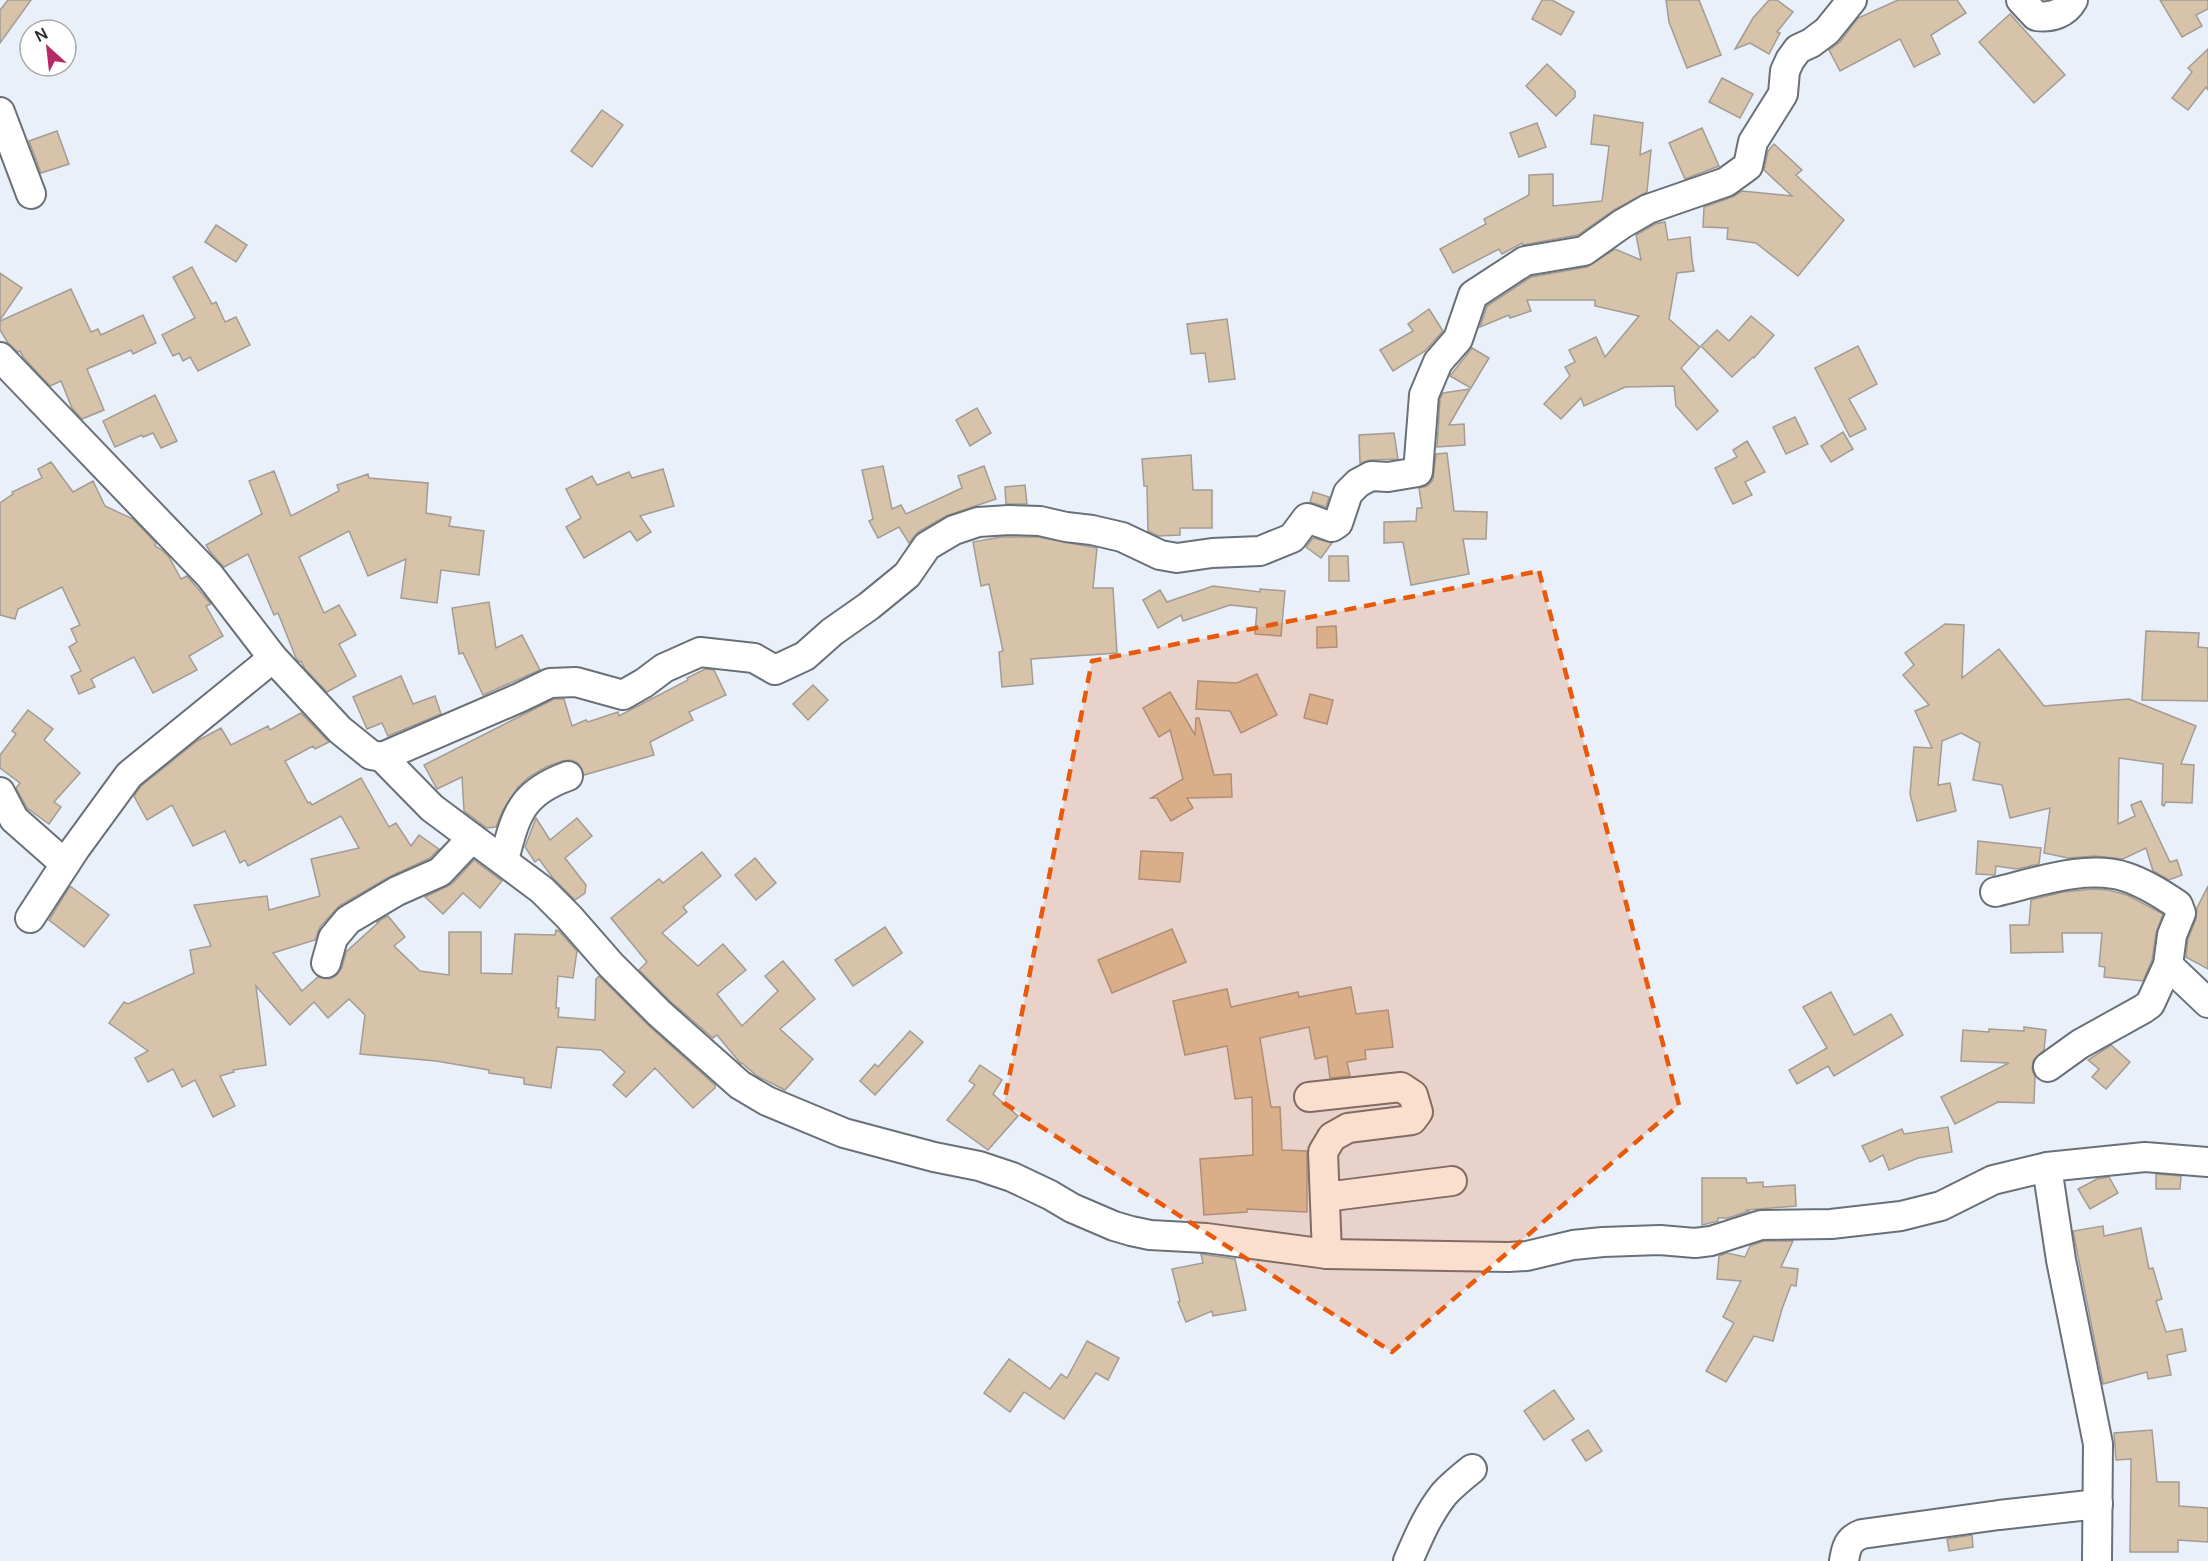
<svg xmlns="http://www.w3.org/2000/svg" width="2208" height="1561" viewBox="0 0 2208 1561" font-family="Manrope,sans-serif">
  <rect width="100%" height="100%" fill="#eaf0f9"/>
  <g fill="#d6c3a9" stroke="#a29c94" stroke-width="1.5">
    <path d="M8 0H31L0 43V10Z"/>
    <path d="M1542 0H1552L1574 12 1561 35 1532 19Z"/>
    <path d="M1666 0H1699L1721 55 1687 68 1669 22Z"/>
    <path d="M1769 0H1777L1793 12 1777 32 1780 33 1769 54 1750 43 1735 49 1753 18Z"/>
    <path d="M1898 0H1957L1966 13 1931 35 1940 54 1914 67 1900 39 1840 71 1829 50 1840 42 1858 18Z"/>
    <path d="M2160 0H2208V9L2196 15 2202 26 2182 37Z"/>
    <path d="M2010 14 2065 75 2034 103 1979 42Z"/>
    <path d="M2208 49V90L2206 87 2188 110 2172 98 2192 72 2188 68Z"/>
    <path d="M1547 64 1575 91V97L1556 116 1526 86Z"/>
    <path d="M1722 78 1753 94 1740 118 1709 102Z"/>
    <path d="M602 110 623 125 592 167 571 151Z"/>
    <path d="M1594 115 1643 123 1640 155 1651 150 1647 192 1614 210 1578 235 1523 245 1522 243 1502 254 1499 249 1453 273 1440 249 1486 224 1484 219 1529 195V175L1553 174V206L1602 201 1609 146 1591 144Z"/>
    <path d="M1537 123 1546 147 1519 157 1510 133Z"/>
    <path d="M1702 128 1719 166 1685 179 1669 143Z"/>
    <path d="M57 131 69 164 41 173 29 141Z"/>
    <path d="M1774 144 1802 170 1796 175 1844 220 1798 276 1756 243 1727 239 1728 228 1703 227 1704 207 1732 197 1742 191 1792 196 1764 170 1768 151Z"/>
    <path d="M1665 222 1668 240 1690 237 1692 260 1694 271 1677 273 1669 319 1700 347 1681 368 1718 411 1697 430 1676 406 1674 386 1625 387 1584 406 1581 398 1561 419 1544 404 1570 376 1565 367 1575 362 1569 350 1596 337 1605 357 1639 316 1595 306V300H1527L1531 311 1510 318 1509 315 1480 327 1487 306 1531 277 1587 267 1615 249 1641 260 1636 235 1655 224Z"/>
    <path d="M216 225 247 245 236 262 205 242Z"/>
    <path d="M192 267 212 304 216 302 225 322 236 317 250 345 198 371 190 357 183 361 179 353 173 356 162 335 195 318 173 277Z"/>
    <path d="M0 273 22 288 0 320Z"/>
    <path d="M71 289 91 332 98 329 101 335 143 315 156 343 133 354 131 350 87 369 104 410 82 419 72 408 61 381 50 386 23 357 20 351 18 352 8 343 0 330V321Z"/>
    <path d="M1429 309 1443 331 1425 351 1393 371 1380 350 1413 331 1408 324Z"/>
    <path d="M1751 316 1774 335 1754 358 1753 357 1732 377 1701 346 1717 330 1729 341Z"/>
    <path d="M1227 319 1235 379 1209 382 1205 353 1191 354 1187 324Z"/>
    <path d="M1858 346 1877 384 1849 399 1866 429 1850 437 1815 368Z"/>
    <path d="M1472 348 1489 358 1471 388 1450 376Z"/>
    <path d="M1470 389 1449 425 1464 424 1465 445 1437 447 1440 399 1443 393Z"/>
    <path d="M155 395 177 441 161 448 153 433 143 437 142 435 115 447 103 421Z"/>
    <path d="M977 408 991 433 970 446 956 420Z"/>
    <path d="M1795 417 1808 444 1786 454 1773 427Z"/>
    <path d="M1843 432 1853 449 1831 462 1821 446Z"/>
    <path d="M1394 433 1398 459 1371 460 1360 463 1359 435Z"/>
    <path d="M1747 441 1765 472 1745 482 1752 495 1733 504 1715 468 1737 457 1733 450Z"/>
    <path d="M1447 453 1454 511 1487 512 1486 539H1463L1469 574 1411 585 1403 542 1384 543V522L1416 521 1417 508H1422L1419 488 1427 486 1433 480 1436 454Z"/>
    <path d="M1191 455 1193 490H1212V528H1180V535L1158 536 1148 531 1147 486H1144L1142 459Z"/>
    <path d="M51 462 73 492 93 481 105 506 133 519 156 543 155 546 162 550 169 557 181 579 187 576 211 604 206 606 223 636 189 656 197 670 153 693 134 657 91 679 95 687 79 694 71 676 81 671 69 647 77 642 71 629 80 625 62 587 18 609 15 619 0 615V503L13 494 12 492 42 478 38 469Z"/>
    <path d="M883 466 892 509 901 505 906 514 962 488 958 476 984 466 996 499 946 516 918 532 909 543 899 527 878 538 869 521 873 519 862 470Z"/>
    <path d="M663 469 674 506 640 516 651 532 637 541 630 531 584 558 566 527 581 518 566 489 592 476 597 485 629 472 632 478Z"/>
    <path d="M274 471 291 516 339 491 337 485 368 474 369 478 428 483 426 513 451 517 449 526 484 531 479 575 441 570 437 603 401 598 406 559 368 576 349 531 299 557 324 613 339 605 356 635 339 644 356 676 327 692 305 669 301 661 299 662 296 658 278 613 274 615 248 554 224 567 211 553 206 545 262 514 249 481Z"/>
    <path d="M1025 485 1027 504H1006L1005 487Z"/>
    <path d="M1313 492 1329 497 1326 507 1310 502Z"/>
    <path d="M1001 537H1038L1097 548 1093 588H1113L1117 653 1031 659 1033 684 1002 687 999 652 1003 651 989 584 981 586 973 542Z"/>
    <path d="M1313 538 1332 543 1321 558 1306 547Z"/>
    <path d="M1329 556H1348L1349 581H1329Z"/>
    <path d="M1213 586 1260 592V589L1285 591 1281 636 1255 634 1257 608 1230 605 1183 621 1181 615 1158 628 1143 600 1160 590 1167 602Z"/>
    <path d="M489 602 496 648 522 635 540 670 483 695 463 653 459 654 452 608Z"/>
    <path d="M1945 624 1964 625 1962 678 1999 649 2044 706 2129 699 2196 726 2181 764 2194 765 2192 803 2166 802 2164 806 2162 805 2163 764 2119 758 2118 824 2135 816 2131 805 2141 801 2170 862 2177 860 2182 875 2169 880 2153 871 2146 848 2123 859 2095 856 2068 858 2044 853 2050 808 2010 818 2002 785 1973 780 1980 743 1961 733 1942 741 1938 785 1950 783 1956 811 1917 821 1910 794 1914 747 1932 748 1915 711 1929 705 1903 675 1914 665 1905 653Z"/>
    <path d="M1336 626 1337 647 1317 648V627Z"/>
    <path d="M2146 631 2199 633 2198 647 2208 648V701L2142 700Z"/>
    <path d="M705 669 714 670 726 695 689 712 693 720 650 742 654 755 584 775 578 763 571 760 562 761 546 767 529 777 518 787 503 810 496 827 487 828 464 811 462 777 437 789 424 765 554 699H564L572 726 586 720 588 722 618 712 619 716 688 680 687 678Z"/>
    <path d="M1257 674 1277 715 1241 733 1230 711 1196 709 1198 681 1237 683Z"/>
    <path d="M401 676 413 704 435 696 441 714 388 736 382 723 367 729 353 697Z"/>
    <path d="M813 685 828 700 808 720 793 704Z"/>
    <path d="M1170 692 1195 735 1196 718H1199L1214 775 1231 774 1232 797 1187 798 1193 808 1171 821 1157 798H1151L1183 779 1170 730 1159 737 1143 708Z"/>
    <path d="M1310 694 1333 700 1327 724 1304 718Z"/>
    <path d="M28 710 53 729 44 740 80 773 54 802 61 807 49 824 27 808 16 788 20 783 0 768V755L16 734 12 731Z"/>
    <path d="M301 713 329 742 315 749 313 746 285 761 308 803 310 802 312 805 361 778 389 827 396 823 411 846 419 835 439 849 430 858 389 877 339 906 320 927 315 940 273 953 302 991 318 977 330 979 337 975 342 967 346 952 380 921 376 922 388 916 405 937 394 946 420 971 449 975V932H481V973L512 974 515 934 555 935 556 930 559 931 577 951 573 978 558 976 556 1008H559L558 1017 595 1020 596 979 599 976 648 1025 715 1085V1088L693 1108 655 1068 626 1097 613 1085 625 1072 601 1050 557 1047 551 1088 524 1084V1078L489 1073V1070L436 1061 360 1054 365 1015 349 999 328 1018 314 1002 290 1025 256 986 266 1065 233 1070 234 1072 220 1076 235 1106 213 1117 195 1080 182 1087 173 1069 148 1082 135 1058 148 1051 109 1023 124 1002 128 1004 194 973 190 950 211 946 194 905 267 896 269 910 320 896 311 859 359 848 341 816 248 866 245 860 240 863 225 831 193 846 172 805 147 820 134 796 141 786 197 741 221 728 231 745 268 726 270 730Z"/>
    <path d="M536 818 550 840 577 818 592 836 565 858 586 885 585 893 575 900 553 878 539 859 535 862 525 847Z"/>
    <path d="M1978 841 2041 848 2039 864 2017 869 1996 866 1995 875 1976 874Z"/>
    <path d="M1141 851 1183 853 1180 882 1139 879Z"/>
    <path d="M702 852 721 876 683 907 687 912 662 933 698 966 723 944 746 970 717 994 742 1026 778 991 765 976 783 961 815 999 780 1029 813 1059 785 1090 757 1076 742 1063 741 1064 717 1035 713 1038 670 1001 639 970 647 962 611 918 659 879 663 883Z"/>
    <path d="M755 858 776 883 756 900 735 875Z"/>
    <path d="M474 860 502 881 480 908 463 893 443 914 425 897 452 884Z"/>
    <path d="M70 886 109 915 84 947 49 920Z"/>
    <path d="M2208 886V969L2186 957 2188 939 2196 919 2197 908Z"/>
    <path d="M2094 889 2108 890 2127 895 2163 914 2156 933 2152 960 2143 981 2104 977 2105 967 2099 966 2102 933H2062L2063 952 2011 953 2010 925H2029L2031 900 2063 892Z"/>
    <path d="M885 927 902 953 853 986 835 960Z"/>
    <path d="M1172 929 1186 962 1112 993 1098 960Z"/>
    <path d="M1351 987 1356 1014 1388 1010 1393 1047 1365 1050 1366 1059 1347 1062 1350 1076 1330 1078 1327 1056 1315 1059 1309 1027 1260 1038 1271 1107H1280L1282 1150 1307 1151V1212L1247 1209V1212L1204 1215 1200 1159 1253 1155 1252 1097 1235 1099 1227 1046 1185 1055 1173 1001 1227 989 1231 1007 1298 992 1299 997Z"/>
    <path d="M1831 992 1854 1035 1891 1014 1903 1035 1834 1076 1828 1066 1797 1084 1789 1070 1827 1048 1803 1007Z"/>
    <path d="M2024 1027 2046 1030 2044 1050 2033 1061 2032 1069 2035 1077 2034 1103 1998 1102 1955 1124 1941 1097 2009 1063 1961 1061 1963 1030 1989 1032V1029L2024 1031Z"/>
    <path d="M910 1031 923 1042 875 1095 860 1081 875 1064 878 1067Z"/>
    <path d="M2111 1045 2130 1062 2106 1089 2092 1077 2099 1069 2088 1060Z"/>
    <path d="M980 1065 1002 1080 993 1094 1018 1116 988 1150 947 1120 975 1085 969 1081Z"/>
    <path d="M1948 1127 1952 1152 1918 1158 1889 1170 1883 1155 1870 1162 1862 1146 1902 1129 1904 1134Z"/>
    <path d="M2156 1174 2181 1176 2180 1189H2156Z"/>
    <path d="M2109 1177 2118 1193 2090 1209 2078 1189 2097 1179Z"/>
    <path d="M1702 1178H1746L1747 1183 1763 1182V1187L1795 1185 1796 1206 1747 1210 1749 1211 1728 1218H1718V1221L1702 1225Z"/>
    <path d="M2103 1226 2104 1236 2141 1228 2149 1269 2153 1268 2162 1299 2156 1301 2166 1332 2182 1329 2186 1351 2167 1355 2171 1375 2148 1379 2147 1372 2103 1384 2073 1231Z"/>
    <path d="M1764 1241H1793L1781 1267 1798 1269 1796 1286 1791 1285 1782 1309 1773 1341 1754 1336 1726 1382 1706 1371 1734 1323 1723 1317 1741 1281 1717 1279 1719 1256 1727 1253 1745 1257 1750 1246Z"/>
    <path d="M1201 1254 1235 1259 1246 1310 1213 1316 1212 1311 1186 1322 1178 1302 1180 1301 1172 1269 1203 1263Z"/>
    <path d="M1087 1341 1119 1358 1108 1380 1096 1373 1064 1419 1024 1392 1010 1412 984 1393 1009 1359 1050 1389 1061 1374 1067 1378Z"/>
    <path d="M1554 1390 1574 1419 1544 1440 1524 1411Z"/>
    <path d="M1588 1430 1602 1451 1586 1461 1572 1440Z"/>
    <path d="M2152 1430 2157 1482H2179V1506L2208 1508V1542L2178 1540V1552H2130L2131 1459 2116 1460 2114 1433Z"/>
    <path d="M1972 1535 1973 1547 1949 1551 1947 1539Z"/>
  </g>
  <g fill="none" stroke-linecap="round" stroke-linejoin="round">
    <defs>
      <g id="minor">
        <path d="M2021 0 2036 16C2051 18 2065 14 2073 0"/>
        <path d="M0 112 31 194"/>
        <path d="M0 357 210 576 273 658 340 730 371 755 382 757 432 808 542 890 569 917 611 965 659 1013 740 1085 767 1101 844 1133 934 1157 979 1166 1012 1177 1050 1195 1072 1208 1114 1226 1131 1231 1150 1235 1206 1238 1327 1254 1508 1257 1527 1256 1573 1245 1603 1242 1660 1240 1695 1243 1711 1241 1761 1225 1831 1224 1901 1216 1941 1206 1993 1180 2047 1167 2145 1157 2208 1162"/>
        <path d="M382 757 519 698 550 683 576 682 623 695 644 683 664 668 700 652 754 658 775 670 805 656 832 632 869 606 907 575 927 546 954 530 978 522 1009 520 1040 521 1066 527 1092 530 1122 537 1160 555 1177 558 1212 553 1260 551 1292 538 1307 518 1332 527 1338 523 1348 493 1358 483 1371 476 1388 477 1418 472 1424 395 1438 362 1458 339 1473 295 1525 261 1584 251 1622 224 1648 209 1726 182 1748 166 1753 142 1783 94 1785 71 1790 60 1798 49 1811 43 1827 31 1852 0"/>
        <path d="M0 792 14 819 65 864"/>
        <path d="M504 860C516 814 521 793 568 776"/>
        <path d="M1995 892C2034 883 2086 864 2126 877 2144 883 2162 894 2178 905L2181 913 2172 935 2168 965 2208 1003"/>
        <path d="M30 918 75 849 129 775 273 658"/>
        <path d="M326 963 333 938 348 920 397 891 440 872 472 838"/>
        <path d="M2048 1067 2080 1044 2143 1009 2150 1004 2168 965"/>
        <path d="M1309 1097 1401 1087 1413 1095 1418 1112 1412 1120 1348 1128 1332 1137 1323 1152 1327 1254"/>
        <path d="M2047 1167 2061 1260 2098 1444 2097 1561"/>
        <path d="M1325 1197 1452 1181"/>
        <path d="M1408 1561C1418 1538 1428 1514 1444 1494 1452 1485 1462 1477 1472 1469"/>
        <path d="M1844 1561C1846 1548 1848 1539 1862 1534L1999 1515 2098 1504"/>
      </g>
    </defs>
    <use href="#minor" stroke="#6a7078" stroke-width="32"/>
    <use href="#minor" stroke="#fff" stroke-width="28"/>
  </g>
  <path fill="#e8590c" fill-opacity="0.2" stroke="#e8590c" stroke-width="4.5" stroke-dasharray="12 8" stroke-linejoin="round" d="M1539 571 1679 1105 1392 1352 1004 1103 1092 661Z"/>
  <g transform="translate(48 48) rotate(333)"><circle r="28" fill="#ffffff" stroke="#aaabac" stroke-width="1.5"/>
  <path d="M0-4.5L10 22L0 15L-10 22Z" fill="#b52a66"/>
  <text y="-9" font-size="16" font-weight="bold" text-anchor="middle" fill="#2a2d30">N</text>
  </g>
</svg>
